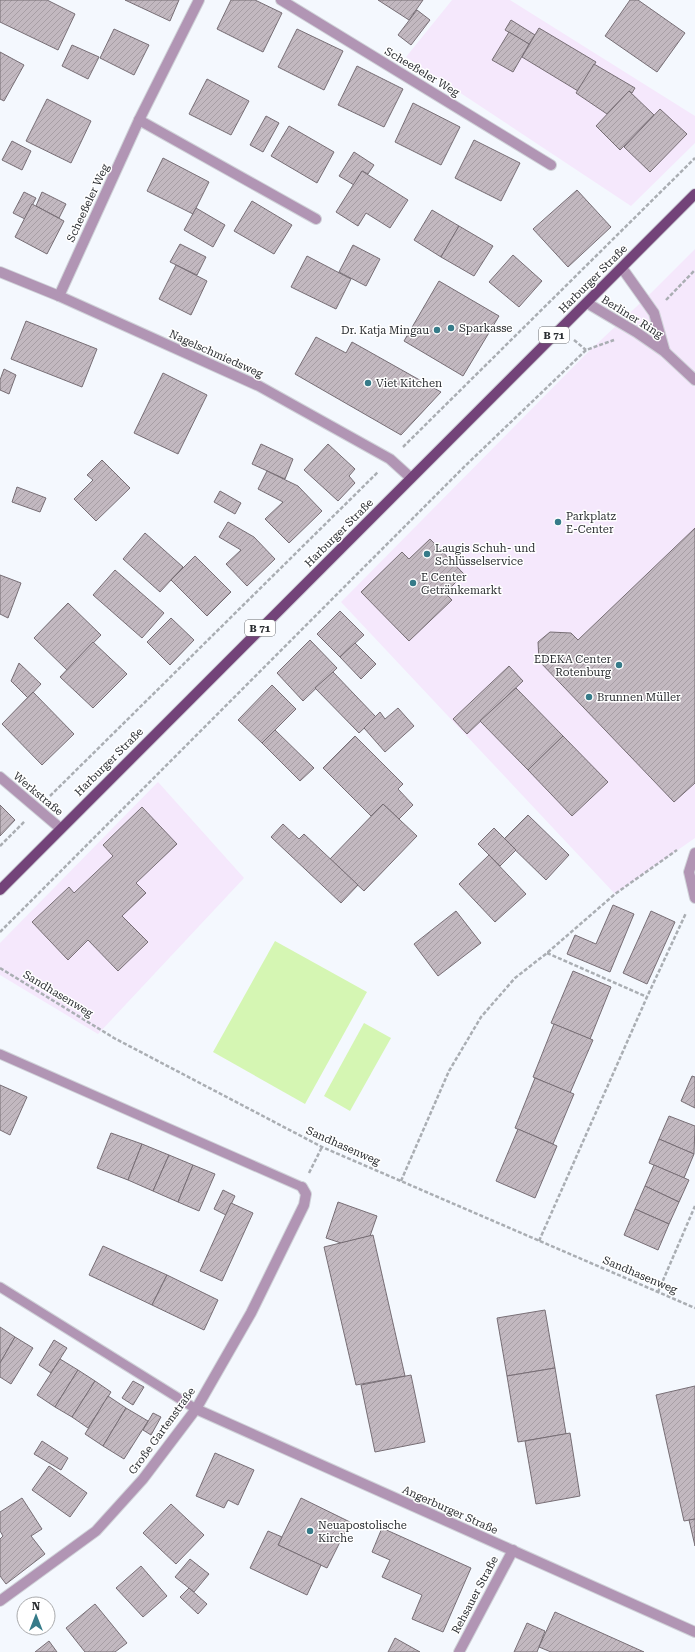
<svg xmlns="http://www.w3.org/2000/svg" width="695" height="1652" viewBox="0 0 695 1652" font-family="'Roboto Serif',serif">
  <defs>
    <pattern id="building-hatch" width="6" height="6" patternUnits="userSpaceOnUse"><rect width="6" height="6" fill="#c2b8c0"/><path d="M-1 1l2-2M0 6l6-6M5 7l2-2" fill="none" stroke="#a79ea5"/></pattern>
  </defs>
  <rect width="100%" height="100%" fill="#f4f8fe"/>
  <g fill="#f5e8fc">
    <path d="M452 0H510L695 116V143L631 206 406 57Z"/>
    <path d="M695 249V838L615 894 341 602 585 355 652 292Z"/>
    <path d="M158 782 244 878 98 1034 0 975V943Z"/>
  </g>
  <g fill="#d5f6b3">
    <path d="M275 941 367 992 305 1104 213 1052Z"/>
    <path d="M364 1023 391 1038 350 1111 324 1096Z"/>
  </g>
  <g fill="url(#building-hatch)" stroke="#776e75">
    <path d="M0 0H47L75 14 58 50 0 22Z"/>
    <path d="M125 0H179L170 21Z"/>
    <path d="M231 0H255L282 13 263 52 217 29Z"/>
    <path d="M378 0H423L409 20Z"/>
    <path d="M630 0H638L685 33 657 72 605 36Z"/>
    <path d="M417 10 430 20 411 45 398 35Z"/>
    <path d="M511 20 535 35 529 44 505 30Z"/>
    <path d="M539 28 596 62 578 91 522 57Z"/>
    <path d="M114 29 149 45 134 75 100 58Z"/>
    <path d="M297 29 343 51 324 90 278 67Z"/>
    <path d="M509 32 529 44 513 72 492 60Z"/>
    <path d="M72 45 99 57 88 79 62 66Z"/>
    <path d="M0 52 24 65 4 101 0 99Z"/>
    <path d="M594 64 635 88 632 93 629 91 607 114 576 93Z"/>
    <path d="M357 66 403 89 384 127 338 105Z"/>
    <path d="M207 79 249 101 231 135 189 114Z"/>
    <path d="M629 91 654 115 620 150 596 126Z"/>
    <path d="M47 99 91 121 71 163 26 141Z"/>
    <path d="M413 103 460 127 441 165 395 142Z"/>
    <path d="M660 109 687 134 650 172 624 147Z"/>
    <path d="M266 116 279 123 263 152 250 145Z"/>
    <path d="M289 126 334 152 317 183 271 156Z"/>
    <path d="M474 140 520 163 501 201 455 178Z"/>
    <path d="M12 141 31 151 22 170 2 160Z"/>
    <path d="M354 152 374 165 368 174 362 171 354 185 339 176Z"/>
    <path d="M163 158 209 182 193 214 147 191Z"/>
    <path d="M362 171 408 200 390 228 366 213 358 226 336 212Z"/>
    <path d="M577 190 611 227 568 267 533 229Z"/>
    <path d="M24 192 36 198 25 219 13 213Z"/>
    <path d="M42 192 66 204 59 218 36 206Z"/>
    <path d="M252 201 292 225 274 254 234 231Z"/>
    <path d="M32 204 64 221 47 254 15 237Z"/>
    <path d="M196 208 225 225 213 247 184 230Z"/>
    <path d="M432 210 459 226 441 257 414 240Z"/>
    <path d="M459 226 493 246 474 276 441 257Z"/>
    <path d="M180 244 206 257 197 275 170 262Z"/>
    <path d="M353 245 380 259 366 286 339 272Z"/>
    <path d="M513 255 542 281 519 307 489 282Z"/>
    <path d="M307 256 351 279 336 309 291 287Z"/>
    <path d="M176 265 207 281 191 315 159 299Z"/>
    <path d="M439 281 499 316 463 376 404 341Z"/>
    <path d="M26 321 97 349 82 387 11 359Z"/>
    <path d="M316 337 346 353 352 342 441 392 401 435 295 374Z"/>
    <path d="M4 369 16 375 9 394 0 390V380Z"/>
    <path d="M163 373 207 395 178 454 134 433Z"/>
    <path d="M261 444 293 459 285 479 252 464Z"/>
    <path d="M328 444 355 469 349 476 355 483 338 501 304 470Z"/>
    <path d="M102 460 130 488 96 521 74 499 93 480 87 475Z"/>
    <path d="M267 471 298 486 322 511 289 543 265 519 283 502 258 489Z"/>
    <path d="M17 487 46 498 40 512 12 502Z"/>
    <path d="M220 491 241 503 235 514 214 502Z"/>
    <path d="M228 522 254 537 275 559 247 586 226 564 241 550 219 537Z"/>
    <path d="M695 528V783L674 802 539 661 538 642 550 632 571 633 578 640Z"/>
    <path d="M145 533 183 567 160 592 123 559Z"/>
    <path d="M430 539 464 574 445 593 452 600 409 641 361 592 402 552 409 559Z"/>
    <path d="M195 556 231 592 207 616 171 580Z"/>
    <path d="M115 570 164 613 142 638 93 595Z"/>
    <path d="M0 575 21 583 8 618 0 614Z"/>
    <path d="M68 603 101 635 67 670 34 638Z"/>
    <path d="M340 611 364 635 340 657 317 634Z"/>
    <path d="M171 618 194 640 170 665 147 642Z"/>
    <path d="M310 640 337 668 303 701 277 673Z"/>
    <path d="M93 642 127 674 93 708 60 677Z"/>
    <path d="M355 643 376 664 361 679 340 657Z"/>
    <path d="M19 663 41 684 28 698 11 681Z"/>
    <path d="M509 666 523 681 467 734 453 719Z"/>
    <path d="M333 672 376 717 359 733 315 688Z"/>
    <path d="M272 685 296 709 262 743 238 720Z"/>
    <path d="M516 688 563 736 528 770 480 721Z"/>
    <path d="M33 692 74 734 42 765 2 724Z"/>
    <path d="M398 708 414 726 385 752 364 728 380 712 385 719Z"/>
    <path d="M275 730 314 768 300 781 262 743Z"/>
    <path d="M355 736 403 784 398 789 413 805 399 819 383 804 371 816 323 768Z"/>
    <path d="M563 736 608 782 572 816 528 770Z"/>
    <path d="M383 804 417 836 364 891 330 859Z"/>
    <path d="M0 805 15 820 0 836Z"/>
    <path d="M142 807 177 844 136 883 146 893 122 916 148 942 118 971 88 940 68 960 32 922 69 887 74 893 113 856 103 845Z"/>
    <path d="M528 815 569 855 546 880 504 839Z"/>
    <path d="M283 824 299 839 304 834 358 885 341 903 271 837Z"/>
    <path d="M494 828 516 850 500 866 478 844Z"/>
    <path d="M489 855 526 894 495 922 459 884Z"/>
    <path d="M613 905 634 914 610 972 567 954 575 935 596 944Z"/>
    <path d="M456 911 481 943 438 976 414 944Z"/>
    <path d="M651 911 675 922 647 984 623 973Z"/>
    <path d="M573 971 611 987 590 1039 551 1023Z"/>
    <path d="M554 1024 593 1040 570 1093 533 1077Z"/>
    <path d="M692 1076 695 1077V1108L681 1101Z"/>
    <path d="M535 1078 574 1094 553 1144 515 1128Z"/>
    <path d="M0 1085 27 1097 10 1135 0 1130Z"/>
    <path d="M669 1116 695 1126 694 1154 659 1139Z"/>
    <path d="M518 1129 557 1146 535 1198 496 1181Z"/>
    <path d="M111 1133 142 1144 128 1180 97 1168Z"/>
    <path d="M659 1139 694 1154 684 1178 649 1163Z"/>
    <path d="M142 1144 169 1155 153 1191 128 1180Z"/>
    <path d="M169 1155 193 1165 178 1202 153 1191Z"/>
    <path d="M193 1165 215 1174 199 1211 178 1202Z"/>
    <path d="M654 1165 689 1180 679 1202 645 1186Z"/>
    <path d="M645 1186 679 1202 669 1224 635 1209Z"/>
    <path d="M223 1190 235 1196 226 1215 214 1209Z"/>
    <path d="M338 1202 377 1216 370 1236 341 1243 326 1238Z"/>
    <path d="M231 1203 253 1213 222 1281 200 1271Z"/>
    <path d="M635 1209 669 1224 658 1250 624 1235Z"/>
    <path d="M373 1235 405 1376 356 1385 324 1247Z"/>
    <path d="M103 1246 167 1275 152 1305 89 1275Z"/>
    <path d="M167 1275 218 1300 204 1330 152 1305Z"/>
    <path d="M545 1310 555 1368 507 1376 497 1318Z"/>
    <path d="M0 1327 15 1337 0 1363Z"/>
    <path d="M15 1337 33 1348 11 1384 0 1377V1363Z"/>
    <path d="M54 1340 67 1348 51 1373 39 1365Z"/>
    <path d="M60 1359 78 1370 55 1407 37 1395Z"/>
    <path d="M555 1368 566 1434 518 1442 507 1376Z"/>
    <path d="M78 1370 95 1381 72 1417 55 1407Z"/>
    <path d="M411 1375 425 1442 375 1452 361 1385Z"/>
    <path d="M95 1381 111 1392 88 1428 72 1417Z"/>
    <path d="M133 1381 144 1387 133 1405 122 1398Z"/>
    <path d="M695 1386V1519L684 1521 656 1395Z"/>
    <path d="M108 1396 126 1408 103 1446 85 1434Z"/>
    <path d="M126 1408 148 1421 124 1459 103 1446Z"/>
    <path d="M153 1413 161 1417 151 1435 143 1430Z"/>
    <path d="M570 1433 580 1496 536 1504 525 1441Z"/>
    <path d="M42 1441 68 1458 61 1470 34 1454Z"/>
    <path d="M215 1453 254 1470 238 1505 228 1500 224 1508 196 1496Z"/>
    <path d="M49 1466 87 1493 70 1517 32 1490Z"/>
    <path d="M22 1498 42 1529 31 1536 45 1554 6 1584 0 1576V1539L3 1536 0 1531V1512Z"/>
    <path d="M301 1498 350 1522 327 1568 278 1545Z"/>
    <path d="M171 1504 204 1535 176 1564 143 1533Z"/>
    <path d="M695 1519V1546L689 1520Z"/>
    <path d="M382 1528 471 1568 443 1632 412 1619 422 1595 382 1577 390 1560 372 1552Z"/>
    <path d="M268 1531 282 1537 278 1545 321 1565 307 1595 250 1568Z"/>
    <path d="M190 1559 209 1574 194 1592 175 1577Z"/>
    <path d="M141 1566 167 1596 143 1617 116 1588Z"/>
    <path d="M189 1588 207 1604 198 1614 180 1597Z"/>
    <path d="M95 1604 127 1643 115 1652H85L66 1628Z"/>
    <path d="M555 1612 644 1652H551L539 1647Z"/>
    <path d="M527 1623 545 1631 537 1652H514Z"/>
    <path d="M395 1638 420 1652H388Z"/>
    <path d="M49 1641 57 1652H35Z"/>
  </g>
  <g fill="none" stroke-linecap="round" stroke-linejoin="round">
    <defs>
      <g id="service">
        <path d="M0 1054 302 1187"/>
        <path d="M0 1287 196 1409"/>
      </g>
      <g id="minor">
        <path d="M281 0 551 165"/>
        <path d="M139 120 316 219"/>
        <path d="M622 268 654 313 665 352"/>
        <path d="M0 272 59 296 259 386 390 459 411 478"/>
        <path d="M59 296 139 120 199 0"/>
        <path d="M587 303 636 332 665 352 695 380"/>
        <path d="M0 777 60 828"/>
        <path d="M695 853 689 872 695 898"/>
        <path d="M196 1409 695 1632"/>
        <path d="M0 1601 96 1531 143 1479 196 1409 251 1313 304 1205 306 1194 302 1187"/>
        <path d="M459 1652 513 1550"/>
      </g>
      <path id="primary" d="M0 890 695 194"/>
    </defs>
    <use href="#service" stroke="#d0d3d9" stroke-width="11"/>
    <use href="#minor" stroke="#d0d3d9" stroke-width="12"/>
    <use href="#primary" stroke="#d0d3d9" stroke-width="12"/>
    <g stroke="#aaaeb3" stroke-width="2.5" stroke-dasharray="4 2" stroke-linecap="butt">
      <path d="M666 300 695 270"/>
      <path d="M574 340 586 350"/>
      <path d="M403 447 695 158"/>
      <path d="M50 796 378 472"/>
      <path d="M0 846 25 821"/>
      <path d="M0 932 465 466 586 350 614 340"/>
      <path d="M547 953 647 997"/>
      <path d="M0 968 114 1038 322 1147 695 1308"/>
      <path d="M309 1173 322 1147"/>
      <path d="M401 1181 449 1071 481 1017 515 978 547 953 615 894 677 850"/>
      <path d="M539 1241 647 997 686 913"/>
      <path d="M658 1292 695 1206"/>
    </g>
    <use href="#service" stroke="#b195b4" stroke-width="9"/>
    <use href="#minor" stroke="#b195b4" stroke-width="10"/>
    <use href="#primary" stroke="#734379" stroke-width="10"/>
  </g>
  <g fill="#367b89" stroke="#fff" stroke-width="1.5">
    <circle cx="451" cy="328" r="4"/>
    <circle cx="437" cy="330" r="4"/>
    <circle cx="368" cy="383" r="4"/>
    <circle cx="558" cy="522" r="4"/>
    <circle cx="427" cy="554" r="4"/>
    <circle cx="413" cy="583" r="4"/>
    <circle cx="619" cy="665" r="4"/>
    <circle cx="589" cy="697" r="4"/>
    <circle cx="310" cy="1531" r="4"/>
  </g>
  <g text-anchor="middle" dominant-baseline="central" stroke-width="3" stroke-linejoin="round" paint-order="stroke">
    <g fill="#fff" stroke="#6a6c6f" stroke-width="1">
      <rect x="539" y="327" width="30" height="16" rx="3"/>
      <rect x="245" y="620" width="30" height="16" rx="3"/>
    </g>
    <g font-size="10" font-weight="bold" fill="#2a2d31">
      <text x="554" y="335">B 71</text>
      <text x="260" y="628">B 71</text>
    </g>
    <g font-size="11" fill="#2a2d31" stroke="#fff">
      <text transform="translate(422 72) rotate(31)">Scheeßeler Weg</text>
      <text transform="translate(88 203) rotate(-65)">Scheeßeler Weg</text>
      <text transform="translate(593 279) rotate(-45)">Harburger Straße</text>
      <text transform="translate(632 317) rotate(32)">Berliner Ring</text>
      <text transform="translate(216 354) rotate(24)">Nagelschmiedsweg</text>
      <text transform="translate(339 533) rotate(-45)">Harburger Straße</text>
      <text transform="translate(109 762) rotate(-45)">Harburger Straße</text>
      <text transform="translate(38 794) rotate(40)">Werkstraße</text>
      <text transform="translate(58 994) rotate(31)">Sandhasenweg</text>
      <text transform="translate(343 1146) rotate(24)">Sandhasenweg</text>
      <text transform="translate(640 1275) rotate(23)">Sandhasenweg</text>
      <text transform="translate(162 1431) rotate(-54)">Große Gartenstraße</text>
      <text transform="translate(450 1510) rotate(24)">Angerburger Straße</text>
      <text transform="translate(475 1595) rotate(-62)">Rehsauer Straße</text>
    </g>
    <g font-size="11" fill="#2a2d31" stroke="#fff" text-anchor="start">
      <text x="459" y="328">Sparkasse</text>
      <text x="429" y="330" text-anchor="end">Dr. Katja Mingau</text>
      <text x="376" y="383">Viet Kitchen</text>
      <text x="566" y="516">Parkplatz<tspan x="566" dy="13">E-Center</tspan></text>
      <text x="435" y="548">Laugis Schuh- und<tspan x="435" dy="13">Schlüsselservice</tspan></text>
      <text x="421" y="577">E Center<tspan x="421" dy="13">Getränkemarkt</tspan></text>
      <text x="611" y="659" text-anchor="end">EDEKA Center<tspan x="611" dy="13">Rotenburg</tspan></text>
      <text x="597" y="697">Brunnen Müller</text>
      <text x="318" y="1525">Neuapostolische<tspan x="318" dy="13">Kirche</tspan></text>
    </g>
  </g>
  <g transform="translate(36 1616)"><circle r="19" fill="#ffffff" stroke="#aaabad"/>
  <path d="M0-3L7 15L0 10L-7 15Z" fill="#367b89"/>
  <text y="-6" font-size="11" font-weight="bold" text-anchor="middle" fill="#2a2d31">N</text>
  </g>
</svg>
